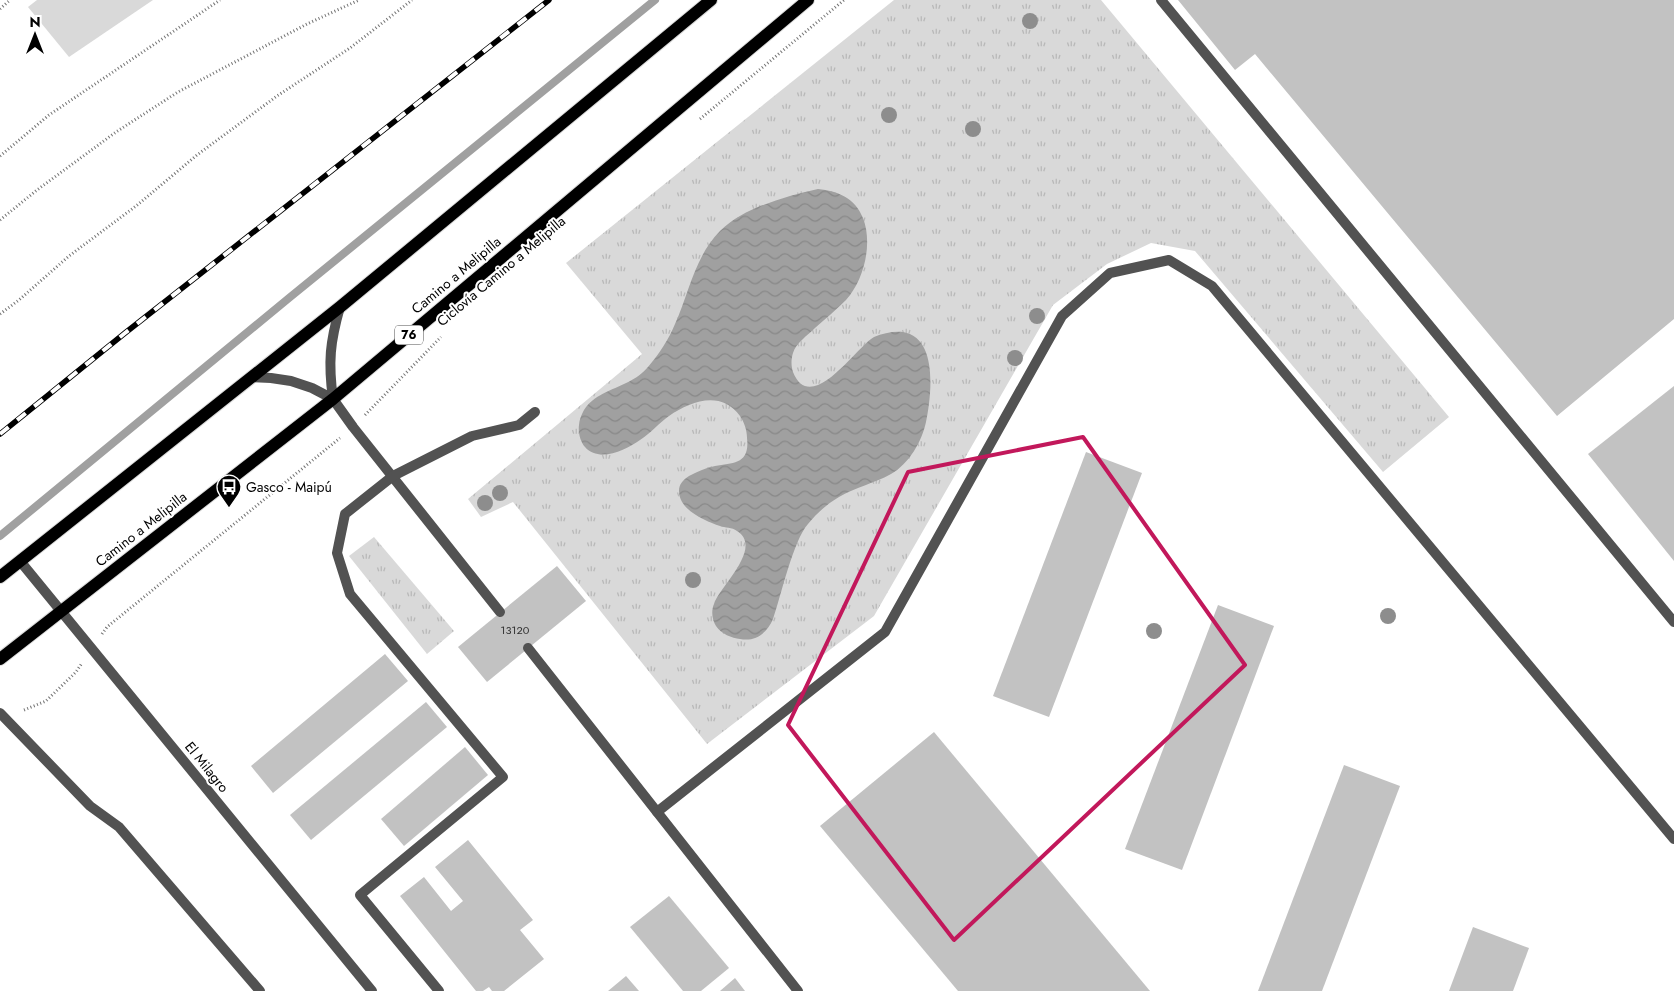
<svg xmlns="http://www.w3.org/2000/svg" width="1674" height="991" viewBox="0 0 1674 991" font-family="Jost,sans-serif">
  <defs>
    <pattern id="grass-tufts" width="24" height="20" patternUnits="userSpaceOnUse" patternTransform="scale(1.25)"><rect width="24" height="20" fill="#d9d9d9"/><path d="M3 7l-1-3M5 7V3M7 7l1-3M15 17l-1-3M17 17v-4M19 17l1-3" fill="none" stroke="#b8b8b8"/></pattern>
    <pattern id="water-waves" width="16" height="10" patternUnits="userSpaceOnUse" patternTransform="scale(1.25)"><rect width="16" height="10" fill="#a0a0a0"/><path d="M0 5q4-4 8 0t8 0" fill="none" stroke="#888"/></pattern>
  </defs>
  <rect width="100%" height="100%" fill="#fff"/>
  <g fill="url(#grass-tufts)">
    <path d="M894 0H1101L1449 417 1383 472 1195 251 1151 243 1107 264 1053 305 874 616 707 744 513 502 481 517 468 499 642 354 566 263Z"/>
    <path d="M374 537 454 631 427 654 349 556Z"/>
  </g>
  <path fill="#d9d9d9" d="M37 0H153L69 57 28 7Z"/>
  <path fill="url(#water-waves)" d="M818 189C838 191 855 198 863 218 873 244 864 280 846 300 836 310 825 319 815 328 808 335 796 343 793 353 791 359 791 366 793 372 811 417 857 346 874 337 883 333 894 331 903 332 939 338 931 397 926 422 922 441 909 464 891 474 875 483 856 487 839 497 827 504 817 513 808 524 793 541 781 596 773 619 767 633 756 642 740 639 732 638 721 634 716 626 712 619 711 611 714 604 719 587 764 548 737 531 732 527 725 528 720 526 705 521 679 510 679 491 679 484 683 480 689 476 697 472 705 468 715 466 734 463 750 464 747 438 747 430 744 422 740 416 721 390 691 401 669 416 659 423 651 433 640 440 626 450 599 463 585 447 580 441 578 432 579 425 585 387 626 393 648 367 659 354 669 339 675 324 689 293 695 256 720 231 745 207 784 197 818 189Z"/>
  <g fill="none" stroke-linecap="round" stroke-linejoin="round">
    <path stroke="#a0a0a0" stroke-width="8" d="M0 536 289 298 655 0"/>
  </g>
  <g fill="#c2c2c2">
    <path d="M1178 0H1674V319L1557 416 1255 54 1235 70Z"/>
    <path d="M1674 386V561L1588 454Z"/>
    <path d="M1086 452 1142 473 1049 717 993 696Z"/>
    <path d="M557 566 586 601 487 682 458 647Z"/>
    <path d="M1218 605 1274 626 1182 870 1125 849Z"/>
    <path d="M385 654 408 681 273 793 251 766Z"/>
    <path d="M426 702 447 727 311 840 290 815Z"/>
    <path d="M934 732 1150 991H958L820 826Z"/>
    <path d="M465 747 488 775 404 846 381 819Z"/>
    <path d="M1344 765 1400 786 1322 991H1258Z"/>
    <path d="M468 840 533 920 520 930 544 959 504 991H492L489 987 483 991H476L400 896 424 877 451 911 463 901 435 867Z"/>
    <path d="M669 896 729 968 701 991H683L630 927Z"/>
    <path d="M1473 927 1529 948 1513 991H1449Z"/>
    <path d="M626 976 639 991H608Z"/>
    <path d="M735 978 745 991H720Z"/>
  </g>
  <g fill="none" stroke-linecap="round" stroke-linejoin="round">
    <defs>
      <g id="primary">
        <path d="M0 577 340 307 711 0"/>
        <path d="M0 659 333 399 808 0"/>
      </g>
    </defs>
    <use href="#primary" stroke="#dbdbdb" stroke-width="14"/>
    <g stroke="#747474" stroke-width="3" stroke-dasharray="1 2.5" stroke-linecap="butt">
      <path d="M0 9 10 0"/>
      <path d="M700 119 844 0"/>
      <path d="M0 156 49 115 220 0"/>
      <path d="M0 220 37 190 116 132 178 92 307 24 359 0"/>
      <path d="M0 314 19 300 69 256 136 206 197 155 277 96 350 48 412 0"/>
      <path d="M365 415 441 337"/>
      <path d="M102 634 107 627 340 438"/>
      <path d="M24 710 46 701 76 672 82 663"/>
    </g>
    <g stroke="#525252" stroke-width="10">
      <path d="M1161 0 1674 622"/>
      <path d="M251 377 271 378 291 381 312 388 333 399 353 427 500 612"/>
      <path d="M333 399C328 362 330 342 340 307"/>
      <path d="M528 648 798 991"/>
      <path d="M0 713 90 806 119 827 260 991"/>
      <path d="M657 812 885 632 1062 316 1110 273 1169 260 1212 286 1674 839"/>
      <path d="M439 991 360 895 503 777 350 594 337 553 345 514 393 476 472 436 519 425 535 412"/>
    </g>
    <path stroke="#525252" stroke-width="10" d="M20 561 372 991"/>
    <use href="#primary" stroke="#000" stroke-width="12"/>
    <defs>
      <path id="rail" d="M0 434 125 333 549 0"/>
    </defs>
    <use href="#rail" stroke="#000" stroke-width="5.5"/>
    <use href="#rail" stroke="#fff" stroke-width="4" stroke-dasharray="11" stroke-linecap="butt"/>
  </g>
  <g fill="#8d8d8d">
    <circle cx="1030" cy="21" r="8"/>
    <circle cx="889" cy="115" r="8"/>
    <circle cx="973" cy="129" r="8"/>
    <circle cx="1037" cy="316" r="8"/>
    <circle cx="1015" cy="358" r="8"/>
    <circle cx="500" cy="493" r="8"/>
    <circle cx="485" cy="503" r="8"/>
    <circle cx="693" cy="580" r="8"/>
    <circle cx="1388" cy="616" r="8"/>
    <circle cx="1154" cy="631" r="8"/>
  </g>
  <path fill="none" stroke="#c2185b" stroke-width="4" stroke-linejoin="round" d="M1083 437 1245 665 954 940 788 725 908 472Z"/>
  <defs>
    <symbol id="bus-pin" viewBox="-11 -11 22 30"><path d="M0 17L-7.5 6A9.5 9.5 0 1 1 7.5 6Z" fill="#000" stroke="#fff"/><path d="M-5-6H5V4H4V6H2V4H-2V6H-4V4H-5ZM-3.5-4V0h7V-4ZM-3.5 1.2v1.5H-2V1.2ZM2 1.2v1.5H3.5V1.2Z" fill="#fff"/></symbol>
  </defs>
  <g fill-rule="evenodd">
    <use href="#bus-pin" x="215" y="473" width="28" height="38"/>
  </g>
  <g text-anchor="middle" dominant-baseline="central" stroke-width="4" stroke-linejoin="round" paint-order="stroke">
    <g font-size="11" fill="#303030">
      <text x="515" y="630">13120</text>
    </g>
    <rect fill="#fff" stroke="#4c4c4c" stroke-width="1" x="395" y="325.5" width="28" height="19" rx="4"/>
    <g font-size="12" font-weight="bold" fill="#000">
      <text x="409" y="335">76</text>
    </g>
    <g font-size="14" fill="#000" stroke="#fff">
      <text transform="translate(501 271) rotate(-40)">Ciclovía Camino a Melipilla</text>
      <text transform="translate(456 275) rotate(-40)">Camino a Melipilla</text>
      <text transform="translate(141 529) rotate(-38)">Camino a Melipilla</text>
      <text transform="translate(207 767) rotate(51)">El Milagro</text>
    </g>
    <g font-size="14" fill="#000" stroke="#fff" text-anchor="start">
      <text x="246" y="487">Gasco - Maipú</text>
    </g>
  </g>
  <g transform="translate(35 35)" stroke="#ffffff" stroke-width="4" paint-order="stroke">
  <path d="M0-4L9 19L0 12L-9 19Z" fill="#000000"/>
  <text y="-8" font-size="14" font-weight="bold" text-anchor="middle" fill="#000000">N</text>
  </g>
</svg>
